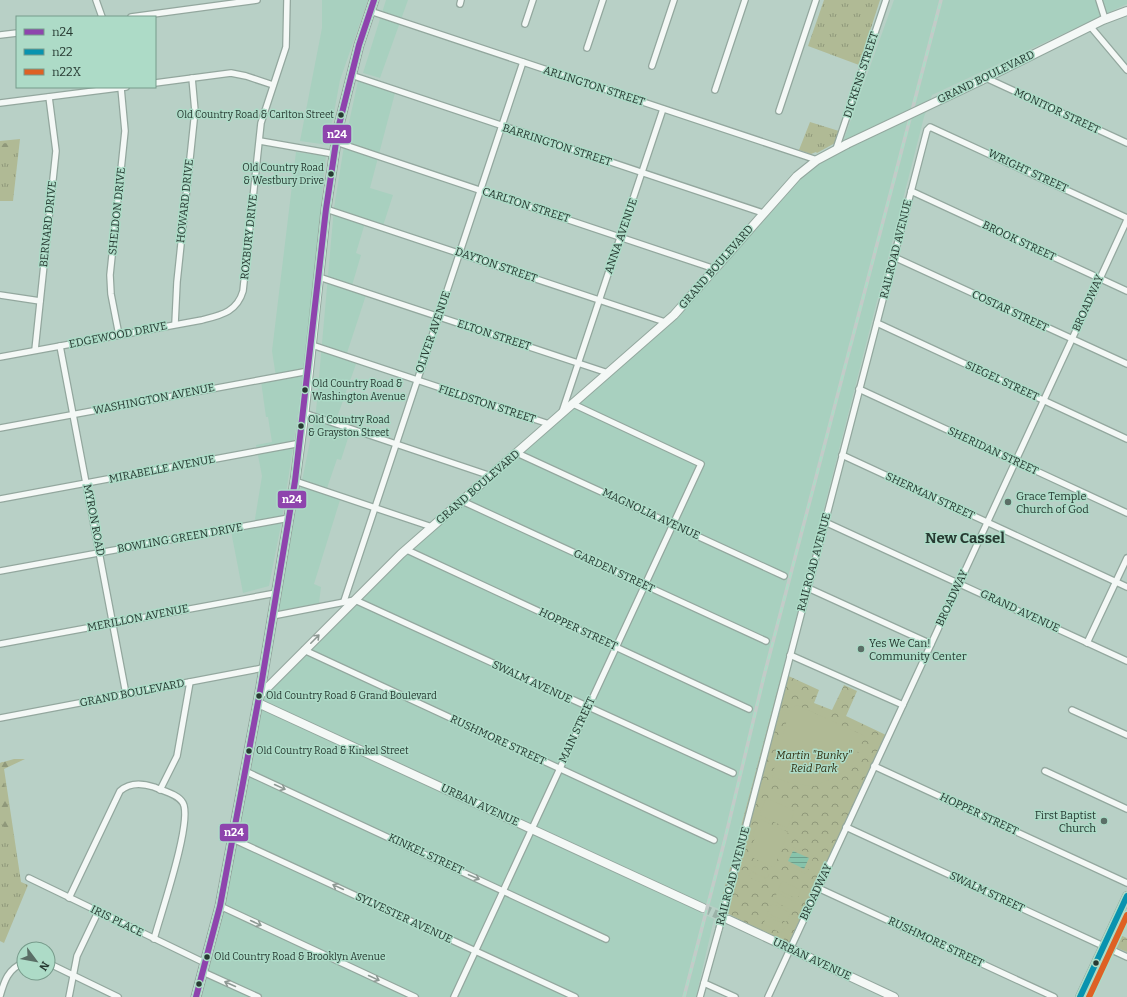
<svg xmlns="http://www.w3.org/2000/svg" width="1127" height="997" viewBox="0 0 1127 997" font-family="Bitter,serif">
  <defs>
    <pattern id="grass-tufts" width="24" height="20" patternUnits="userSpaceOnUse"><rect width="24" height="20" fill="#b0ba95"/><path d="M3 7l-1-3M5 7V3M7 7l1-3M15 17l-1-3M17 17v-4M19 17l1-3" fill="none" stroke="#8f987a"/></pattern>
    <pattern id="forest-firs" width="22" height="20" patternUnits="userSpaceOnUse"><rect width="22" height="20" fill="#b0ba95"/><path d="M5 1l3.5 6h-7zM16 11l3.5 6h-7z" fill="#8f987a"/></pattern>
    <pattern id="park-crowns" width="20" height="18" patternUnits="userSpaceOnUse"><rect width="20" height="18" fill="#b0ba95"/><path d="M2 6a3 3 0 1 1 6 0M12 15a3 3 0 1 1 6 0" fill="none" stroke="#8f987a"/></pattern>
    <pattern id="water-rules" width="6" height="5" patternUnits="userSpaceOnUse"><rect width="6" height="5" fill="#87c3ab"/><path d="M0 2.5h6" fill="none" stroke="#6e9f8c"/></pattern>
  </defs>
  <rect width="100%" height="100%" fill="#b8d0c6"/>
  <g fill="#a8d0bf">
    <path d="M322 0H368L340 80 328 145 300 141 322 28Z"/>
    <path d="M386 0H408L380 78 363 73Z"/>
    <path d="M894 0H1127V4L932 95 924 117 782 673 719 909 704 903 701 913 714 919 696 997H199L217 939 264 697 361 598 419 543 681 314 806 173 840 150Z"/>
    <path d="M358 81 395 93 370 188 393 195 382 229 365 223 356 253 361 255 351 289 366 295 345 359 356 364 334 426 350 432 341 460 337 459 325 494 340 500 314 584 321 587 319 603 276 611 316 411 334 208 344 146Z"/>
    <path d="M296 152 326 156 304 374 282 520 269 586 243 593 231 531 254 525 262 476 256 445 272 442 268 417H266L261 381 276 377 272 351Z"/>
  </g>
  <g fill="url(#grass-tufts)">
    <path d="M824 0H880L859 65 808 46Z"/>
    <path d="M810 122 839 131 835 143 817 153 816 152 811 154 799 150Z"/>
    <path d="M20 139 13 201H0V141Z"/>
    <path d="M3 762 21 882 28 885 4 943 0 941V763Z"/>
  </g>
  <g fill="url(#forest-firs)">
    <path d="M9 143C12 150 6 157 2 163L0 164V144Z"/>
    <path d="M0 186 13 201H0Z"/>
    <path d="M14 759H25L4 769 3 777 14 848 6 834 0 817V763Z"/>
  </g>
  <g fill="url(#park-crowns)">
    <path d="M782 673 819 690 814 703 832 710 844 685 857 691 846 716 886 735 788 945 719 909Z"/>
    <path d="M1120 935 1127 938V952L1115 947Z"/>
  </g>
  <g fill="#b0ba95">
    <path d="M797 705 865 736 851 767 833 778 814 786 794 784 772 777 790 708Z"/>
    <path d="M766 798 795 811 787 828 759 815Z"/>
    <path d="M760 819 788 832 774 868 747 855 755 838 752 836Z"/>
    <path d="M793 847 814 856 806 874 785 864Z"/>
    <path d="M753 866 770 873 767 878 751 871Z"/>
    <path d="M751 872 767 879 764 884 748 877Z"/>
    <path d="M782 881 801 890 797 899 778 890Z"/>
    <path d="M777 893 796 902 792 910 773 901Z"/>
    <path d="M772 904 791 913 786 922 767 913Z"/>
    <path d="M767 916 786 925 781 933 763 924Z"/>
  </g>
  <path fill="url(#water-rules)" d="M793 851 809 858 804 869 788 861Z"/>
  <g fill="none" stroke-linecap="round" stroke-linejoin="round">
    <path stroke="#9bb2a8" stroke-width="8" stroke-dasharray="8 4" stroke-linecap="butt" d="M703 908 729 920"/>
    <defs>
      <g id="street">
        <path d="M96 0 102 17"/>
        <path d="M1099 0 1105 19"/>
        <path d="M460 4 461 0"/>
        <path d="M370 11 817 160"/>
        <path d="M131 17 257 0"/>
        <path d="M525 24 533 0"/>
        <path d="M1090 26 1127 70"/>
        <path d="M0 35 17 33"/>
        <path d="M587 48 603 0"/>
        <path d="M652 66 674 0"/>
        <path d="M351 75 763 213"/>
        <path d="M986 78 1127 143"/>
        <path d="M155 83 231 73 246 76 273 85"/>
        <path d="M715 90 745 0"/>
        <path d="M0 103 126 87"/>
        <path d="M779 111 816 0"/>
        <path d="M260 141 334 154"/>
        <path d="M336 142 715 269"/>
        <path d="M836 149 886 0"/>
        <path d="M911 191 1127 291"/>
        <path d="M326 209 665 322"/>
        <path d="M894 257 1127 364"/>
        <path d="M319 277 608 373"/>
        <path d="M0 295 40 301"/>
        <path d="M877 323 1127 439"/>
        <path d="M175 324 177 282 195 111 192 78"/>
        <path d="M119 335 111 294 110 275 125 131 121 88"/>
        <path d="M312 345 549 424"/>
        <path d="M60 346 126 694"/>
        <path d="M35 350 56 151 49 97"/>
        <path d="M0 357 202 320C221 315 237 312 243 291L261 123 286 47 287 0"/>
        <path d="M859 389 1127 513"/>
        <path d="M562 412 663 109"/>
        <path d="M304 413 491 476"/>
        <path d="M0 428 309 371"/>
        <path d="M517 453 784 576"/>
        <path d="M842 455 1127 587"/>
        <path d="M295 481 432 527"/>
        <path d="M0 499 301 443"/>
        <path d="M462 501 766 641"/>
        <path d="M825 522 1127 661"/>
        <path d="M407 550 749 709"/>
        <path d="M0 571 289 518"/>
        <path d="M808 588 931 644"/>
        <path d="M344 601 523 62"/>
        <path d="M272 616 355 600 733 773"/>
        <path d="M1087 643 1127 558"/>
        <path d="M0 644 276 593"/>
        <path d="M304 650 714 840"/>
        <path d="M790 655 903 705"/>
        <path d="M1072 710 1127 735"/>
        <path d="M0 718 263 668"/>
        <path d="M874 766 1127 883"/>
        <path d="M245 771 606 939"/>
        <path d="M1045 771 1127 809"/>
        <path d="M160 790 177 756 190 682"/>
        <path d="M846 827 1127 957"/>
        <path d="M233 839 575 997"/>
        <path d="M29 878 205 963"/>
        <path d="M818 888 1054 997"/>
        <path d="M69 898 120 791C130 782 142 783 154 787 163 791 178 794 183 803 193 821 160 916 154 939"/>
        <path d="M726 903 927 130 930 127 1127 218"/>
        <path d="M220 906 415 997"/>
        <path d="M48 963 118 997"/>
        <path d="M203 972 258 997"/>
        <path d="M704 983 735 997"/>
        <path d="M0 996C4 982 8 968 24 963"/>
        <path d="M69 997 77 956 98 912"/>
        <path d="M454 997 701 464 573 404"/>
        <path d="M700 997 719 929"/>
        <path d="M768 997 1127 220"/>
      </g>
      <g id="secondary">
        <path d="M980 81 1103 20 1127 11"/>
        <path d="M259 696 401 554 674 315 797 176 817 160 847 144"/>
        <path d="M258 703 703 908"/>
        <path d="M729 920 894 997"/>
        <path d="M1080 997 1127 896"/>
      </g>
      <path id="primary" d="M196 997 220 906 261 686 295 481 304 413 326 209 338 129 359 45 374 0"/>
    </defs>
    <use href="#street" stroke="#93a79e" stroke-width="8"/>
    <use href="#secondary" stroke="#93a79e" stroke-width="10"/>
    <use href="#primary" stroke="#93a79e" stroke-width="11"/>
    <use href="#street" stroke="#f4f8f6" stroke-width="5.5"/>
    <use href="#secondary" stroke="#f4f8f6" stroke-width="8"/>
    <use href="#primary" stroke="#f4f8f6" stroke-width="9"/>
    <defs>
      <path id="rail" d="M684 997 725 839 764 676 941 0"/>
    </defs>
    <use href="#rail" stroke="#c3cbc8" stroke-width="3.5"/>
    <use href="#rail" stroke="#addbc7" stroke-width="2" stroke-dasharray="6" stroke-linecap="butt"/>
    <defs>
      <path id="street-bridge" d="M719 929 726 903"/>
      <path id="secondary-bridge" d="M847 144 980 81"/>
    </defs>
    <use href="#street-bridge" stroke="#93a79e" stroke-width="8" stroke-linecap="butt"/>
    <use href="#secondary-bridge" stroke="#93a79e" stroke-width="10" stroke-linecap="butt"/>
    <use href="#street-bridge" stroke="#f4f8f6" stroke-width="5.5"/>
    <use href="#secondary-bridge" stroke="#f4f8f6" stroke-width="8"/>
    <defs>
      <path id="bus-1" d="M196 997 220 906 261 686 295 481 326 209 338 129 359 45 374 0"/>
      <path id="bus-2" d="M1080 997 1127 896"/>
      <path id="bus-3" d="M1089 997 1127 915"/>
    </defs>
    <use href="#bus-1" stroke="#addbc7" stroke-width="9"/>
    <use href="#bus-2" stroke="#addbc7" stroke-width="9"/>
    <use href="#bus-3" stroke="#addbc7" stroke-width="9"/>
    <use href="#bus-1" stroke="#8e44ad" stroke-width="6"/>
    <use href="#bus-2" stroke="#0893af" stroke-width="6"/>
    <use href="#bus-3" stroke="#de6124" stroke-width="6"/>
  </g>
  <defs><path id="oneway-shaft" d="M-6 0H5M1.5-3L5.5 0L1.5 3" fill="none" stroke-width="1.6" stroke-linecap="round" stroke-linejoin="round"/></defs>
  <g stroke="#8e9994">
    <use href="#oneway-shaft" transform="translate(315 639) rotate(-45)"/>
    <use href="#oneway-shaft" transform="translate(280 787) rotate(25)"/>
    <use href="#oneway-shaft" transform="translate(474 877) rotate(23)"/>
    <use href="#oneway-shaft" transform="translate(338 887) rotate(-155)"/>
    <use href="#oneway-shaft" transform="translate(256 923) rotate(25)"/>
    <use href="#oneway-shaft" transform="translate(374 978) rotate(25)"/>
    <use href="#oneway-shaft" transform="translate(230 984) rotate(-156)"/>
  </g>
  <g fill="#273a32" stroke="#addbc7" stroke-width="1.5">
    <circle cx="341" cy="115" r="3.5"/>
    <circle cx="331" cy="174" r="3.5"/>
    <circle cx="305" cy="390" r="3.5"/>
    <circle cx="301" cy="426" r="3.5"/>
    <circle cx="259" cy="696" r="3.5"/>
    <circle cx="249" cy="751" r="3.5"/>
    <circle cx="207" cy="957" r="3.5"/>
    <circle cx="1096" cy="963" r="3.5"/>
    <circle cx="199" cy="984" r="3.5"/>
  </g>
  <g fill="#5a6e66" stroke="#addbc7" stroke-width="1.5">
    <circle cx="1008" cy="502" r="4"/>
    <circle cx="861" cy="649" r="4"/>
    <circle cx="1104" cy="821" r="4"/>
  </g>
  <g text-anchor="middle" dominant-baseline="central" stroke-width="3" stroke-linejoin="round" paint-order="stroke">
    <g font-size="10" fill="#273a32" stroke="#addbc7" text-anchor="start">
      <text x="334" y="115" text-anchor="end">Old Country Road &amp; Carlton Street</text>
      <text x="324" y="168" text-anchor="end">Old Country Road<tspan x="324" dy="13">&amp; Westbury Drive</tspan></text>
      <text x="312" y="384">Old Country Road &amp;<tspan x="312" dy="13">Washington Avenue</tspan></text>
      <text x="308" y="420">Old Country Road<tspan x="308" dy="13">&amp; Grayston Street</tspan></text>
      <text x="266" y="696">Old Country Road &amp; Grand Boulevard</text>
      <text x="256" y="751">Old Country Road &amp; Kinkel Street</text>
      <text x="214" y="957">Old Country Road &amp; Brooklyn Avenue</text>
    </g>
    <g font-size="11" fill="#273a32" stroke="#addbc7">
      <text transform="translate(861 75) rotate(-72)">DICKENS STREET</text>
      <text transform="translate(986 77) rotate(-26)">GRAND BOULEVARD</text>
      <text transform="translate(594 86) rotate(18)">ARLINGTON STREET</text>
      <text transform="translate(1057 111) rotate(25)">MONITOR STREET</text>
      <text transform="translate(557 145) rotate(18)">BARRINGTON STREET</text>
      <text transform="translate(1028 171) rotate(25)">WRIGHT STREET</text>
      <text transform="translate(185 201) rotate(-84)">HOWARD DRIVE</text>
      <text transform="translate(526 205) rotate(18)">CARLTON STREET</text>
      <text transform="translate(117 211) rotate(-84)">SHELDON DRIVE</text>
      <text transform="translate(48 224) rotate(-84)">BERNARD DRIVE</text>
      <text transform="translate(621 236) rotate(-71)">ANNA AVENUE</text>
      <text transform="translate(249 237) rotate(-84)">ROXBURY DRIVE</text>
      <text transform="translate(1019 241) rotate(25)">BROOK STREET</text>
      <text transform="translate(896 249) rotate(-76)">RAILROAD AVENUE</text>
      <text transform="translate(496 265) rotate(19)">DAYTON STREET</text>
      <text transform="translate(716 267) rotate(-49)">GRAND BOULEVARD</text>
      <text transform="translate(1088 303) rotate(-66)">BROADWAY</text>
      <text transform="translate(1010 311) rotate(25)">COSTAR STREET</text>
      <text transform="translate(433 332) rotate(-71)">OLIVER AVENUE</text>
      <text transform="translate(118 335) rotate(-11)">EDGEWOOD DRIVE</text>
      <text transform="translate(494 335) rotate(18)">ELTON STREET</text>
      <text transform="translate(1002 381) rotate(25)">SIEGEL STREET</text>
      <text transform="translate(154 399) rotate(-11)">WASHINGTON AVENUE</text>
      <text transform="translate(487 404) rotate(18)">FIELDSTON STREET</text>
      <text transform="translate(993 451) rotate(25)">SHERIDAN STREET</text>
      <text transform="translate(162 469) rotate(-11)">MIRABELLE AVENUE</text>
      <text transform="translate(478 487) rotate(-41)">GRAND BOULEVARD</text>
      <text transform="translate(930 496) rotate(25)">SHERMAN STREET</text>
      <text transform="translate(651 514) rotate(25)">MAGNOLIA AVENUE</text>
      <text transform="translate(94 520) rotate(79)">MYRON ROAD</text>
      <text transform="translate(180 538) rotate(-10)">BOWLING GREEN DRIVE</text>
      <text transform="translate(814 562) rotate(-75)">RAILROAD AVENUE</text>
      <text transform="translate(614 571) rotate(25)">GARDEN STREET</text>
      <text transform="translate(952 598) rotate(-65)">BROADWAY</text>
      <text transform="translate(1020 611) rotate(25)">GRAND AVENUE</text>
      <text transform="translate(138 618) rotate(-11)">MERILLON AVENUE</text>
      <text transform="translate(578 629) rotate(25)">HOPPER STREET</text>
      <text transform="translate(532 682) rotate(25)">SWALM AVENUE</text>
      <text transform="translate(132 693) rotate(-11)">GRAND BOULEVARD</text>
      <text transform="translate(577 730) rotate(-65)">MAIN STREET</text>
      <text transform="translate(498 740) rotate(25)">RUSHMORE STREET</text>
      <text transform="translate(480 805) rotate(25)">URBAN AVENUE</text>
      <text transform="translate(979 814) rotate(25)">HOPPER STREET</text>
      <text transform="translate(426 854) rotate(25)">KINKEL STREET</text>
      <text transform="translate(733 876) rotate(-75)">RAILROAD AVENUE</text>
      <text transform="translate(816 892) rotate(-65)">BROADWAY</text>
      <text transform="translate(987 892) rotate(25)">SWALM STREET</text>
      <text transform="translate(404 918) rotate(25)">SYLVESTER AVENUE</text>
      <text transform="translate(117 921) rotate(26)">IRIS PLACE</text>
      <text transform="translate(936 942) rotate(25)">RUSHMORE STREET</text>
      <text transform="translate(812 959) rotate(25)">URBAN AVENUE</text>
    </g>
    <g font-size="11" fill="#273a32" stroke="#addbc7" text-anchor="start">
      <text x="1016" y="496">Grace Temple<tspan x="1016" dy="13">Church of God</tspan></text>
      <text x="869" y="643">Yes We Can!<tspan x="869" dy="13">Community Center</tspan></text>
      <text x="1096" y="815" text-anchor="end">First Baptist<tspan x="1096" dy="13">Church</tspan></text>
    </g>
    <g font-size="11" font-style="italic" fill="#323012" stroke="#addbc7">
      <text x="814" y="755">Martin "Bunky"<tspan x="814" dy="13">Reid Park</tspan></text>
    </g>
    <g font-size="15" font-weight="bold" fill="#273a32" stroke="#addbc7">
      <text x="965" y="538">New Cassel</text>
    </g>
  </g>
  <g stroke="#addbc7" stroke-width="1.5">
    <rect x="322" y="124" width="30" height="20" rx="4" fill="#8e44ad"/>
    <rect x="277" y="490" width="30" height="19" rx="4" fill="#8e44ad"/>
    <rect x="219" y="823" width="30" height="19" rx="4" fill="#8e44ad"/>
  </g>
  <g font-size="11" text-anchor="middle" font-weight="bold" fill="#fff">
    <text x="337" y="138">n24</text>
    <text x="292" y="503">n24</text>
    <text x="234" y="836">n24</text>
  </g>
  <rect x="16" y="16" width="140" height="72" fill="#addbc7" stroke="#779b8b"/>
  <rect x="24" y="29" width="20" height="6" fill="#8e44ad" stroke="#779b8b"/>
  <text x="52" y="36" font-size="12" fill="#273a32">n24</text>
  <rect x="24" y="49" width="20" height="6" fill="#0893af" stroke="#779b8b"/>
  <text x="52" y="56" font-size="12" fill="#273a32">n22</text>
  <rect x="24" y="69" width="20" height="6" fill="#de6124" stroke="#779b8b"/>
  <text x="52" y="76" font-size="12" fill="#273a32">n22X</text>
  <g transform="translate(36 961) rotate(122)"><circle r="19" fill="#addbc7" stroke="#779b8b"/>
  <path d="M0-3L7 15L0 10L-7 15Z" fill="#5a6e66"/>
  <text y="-6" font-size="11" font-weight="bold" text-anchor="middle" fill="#273a32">N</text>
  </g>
</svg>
